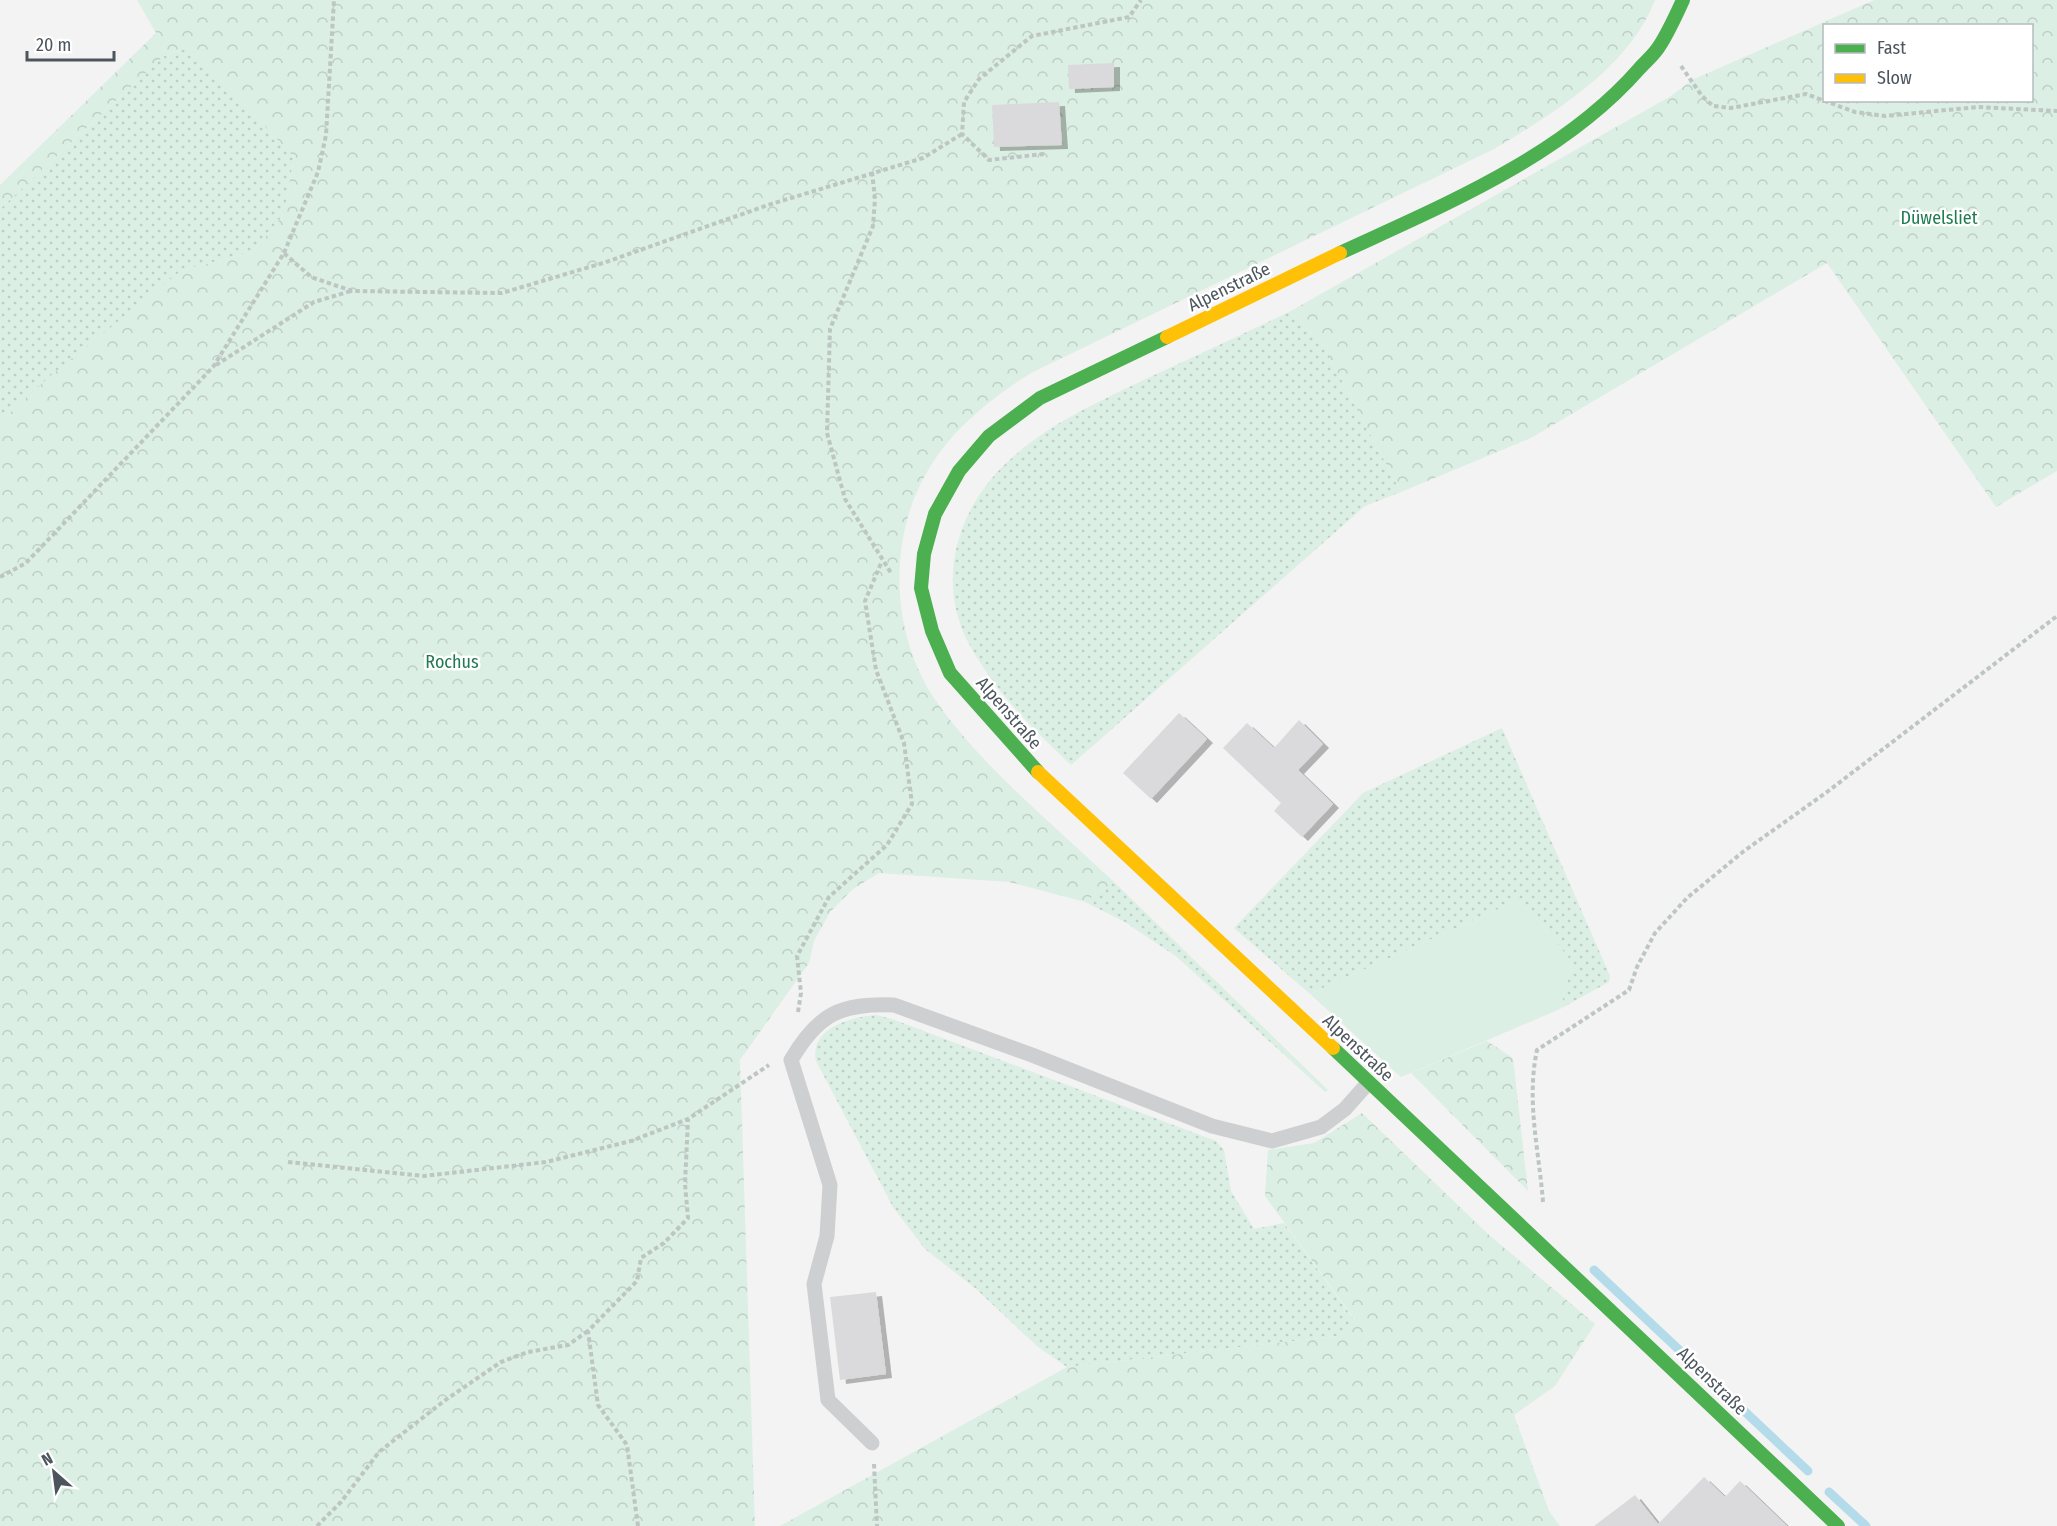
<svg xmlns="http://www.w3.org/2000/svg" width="2057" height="1526" viewBox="0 0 2057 1526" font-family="'Fira Sans Condensed',sans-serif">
  <defs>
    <pattern id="grass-dots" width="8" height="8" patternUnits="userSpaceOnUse" patternTransform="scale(1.5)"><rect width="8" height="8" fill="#dbefe4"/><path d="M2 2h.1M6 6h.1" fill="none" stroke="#becfc6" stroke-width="1.8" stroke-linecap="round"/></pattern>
    <pattern id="forest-crowns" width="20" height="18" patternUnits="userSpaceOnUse" patternTransform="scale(1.5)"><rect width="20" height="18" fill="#dbefe4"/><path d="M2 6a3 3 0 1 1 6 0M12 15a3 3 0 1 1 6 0" fill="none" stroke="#becfc6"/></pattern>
    <filter id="shadow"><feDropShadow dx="6" dy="4" stdDeviation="0" flood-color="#0004"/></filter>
  </defs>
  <rect width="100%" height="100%" fill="#f4f3f3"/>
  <g fill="url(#grass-dots)">
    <path d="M190 47 294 157 284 214 253 252 182 270 0 422V209L164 56Z"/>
    <path d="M1289 312 1322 343 1401 492 1365 506 1071 765C1031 727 993 690 967 640 935 576 960 502 1013 457 1052 422 1102 400 1150 377 1196 356 1243 334 1289 312Z"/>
    <path d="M1502 728 1610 976 1609 982 1560 1009 1572 965 1568 957 1531 913 1516 901 1310 994 1234 928 1363 793Z"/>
    <path d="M1114 882 1328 1090 1325 1092 1177 957 1125 922 1085 902Z"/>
    <path d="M876 1015 892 1019 1216 1141 1224 1150 1231 1191 1254 1229 1284 1223 1355 1321 1338 1336 1067 1367 1038 1347 975 1288 925 1249 893 1207 816 1061C809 1028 851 1017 876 1015Z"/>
  </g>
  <g fill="url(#forest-crowns)" fill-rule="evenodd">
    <path d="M137 0H1655C1628 69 1555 112 1494 149L1031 373C990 399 952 429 927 472 887 540 891 636 936 701 981 766 1056 827 1114 882L1085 902 1009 882 879 873 853 889 830 912 814 941 809 963 740 1060 755 1526H0V422L50 376 182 270 253 252 284 214 294 157 190 47 164 56 0 209V185L156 33Z"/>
    <path d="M1874 0H2057V471L1996 507 1827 263 1531 438 1401 492 1322 343 1289 312 1671 96 1692 80ZM1824 26H2032V100H1824Z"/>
    <path d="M1487 1041 1513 1058 1528 1191 1411 1073Z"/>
    <path d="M1362 1113 1488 1234 1595 1324 1555 1386 1514 1415 1549 1511 1560 1526H780L1067 1367 1338 1336 1355 1320 1265 1196 1268 1150 1314 1143Z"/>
  </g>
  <path fill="#dbefe4" d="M1516 901 1531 913 1568 957 1572 965 1560 1009 1401 1077 1310 994Z"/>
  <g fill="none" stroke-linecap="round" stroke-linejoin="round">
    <g stroke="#b4dbe9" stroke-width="9">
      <path d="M1594 1270 1808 1471"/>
      <path d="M1829 1492 1866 1526"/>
    </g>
  </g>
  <g fill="#dadadc" filter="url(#shadow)">
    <path d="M1114 63V87L1069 89 1068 65Z"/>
    <path d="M1059 102 1062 145 994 147 992 105Z"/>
    <path d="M1179 713 1207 739 1151 799 1123 773Z"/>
    <path d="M1299 720 1323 744 1298 770 1333 804 1302 837 1274 811 1281 803 1223 748 1247 723 1274 748Z"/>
    <path d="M876 1292 886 1374 840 1380 830 1297Z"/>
    <path d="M1704 1477 1725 1497 1740 1481 1787 1526H1594L1635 1495 1658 1524Z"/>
  </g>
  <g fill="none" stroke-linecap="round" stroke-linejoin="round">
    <g stroke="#bdc6c3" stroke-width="4" stroke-dasharray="4.5 3" stroke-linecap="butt">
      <path d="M1681 66 1702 96 1713 106 1731 108 1806 94 1855 112 1885 116 1978 107 2057 111"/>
      <path d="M1044 154 989 160 962 134 964 102 979 79 1032 36 1129 17 1141 0"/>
      <path d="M872 172 875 199 873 226 830 329 827 433 845 499 891 573"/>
      <path d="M284 253 318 172 326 135 334 0"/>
      <path d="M216 365 314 302 351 291"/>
      <path d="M0 577 26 563 213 367 284 253 311 277 352 291 502 293 603 263 768 205 923 158 962 134"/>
      <path d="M798 1012 801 993 797 956 829 897 887 845 912 804 904 743 876 670 865 601 882 561"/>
      <path d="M288 1162 424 1176 546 1162 631 1141 688 1119 769 1065"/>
      <path d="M1543 1202C1539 1150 1526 1102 1537 1050L1629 990 1637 967 1655 933 1687 898 1744 851 1827 792 2057 616"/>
      <path d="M874 1464 877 1526"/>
      <path d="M317 1526 341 1502 379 1452 444 1401 501 1362 528 1352 568 1345 588 1331"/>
      <path d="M638 1526 627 1445 598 1405 588 1331 637 1281 641 1258 664 1243 688 1218 685 1184 688 1119"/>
    </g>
    <path stroke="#cdcfd1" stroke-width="15" d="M872 1443 828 1400 814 1284 827 1236 830 1185 791 1060C818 1014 840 1003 894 1005L1032 1055 1212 1126 1272 1141 1321 1127 1345 1109 1368 1083"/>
    <g stroke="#4caf50" stroke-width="14">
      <path d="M1340 253C1444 205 1562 157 1639 69 1646 61 1655 54 1660 45 1669 31 1676 15 1683 0"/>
      <path d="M1038 772 950 673 932 631 921 588 924 554 935 514 959 471 989 436 1040 398 1167 337"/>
      <path d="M1333 1048 1838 1526"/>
    </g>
    <g stroke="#ffc107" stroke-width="14">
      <path d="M1167 337 1340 253"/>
      <path d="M1038 772 1333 1048"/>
    </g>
  </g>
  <g text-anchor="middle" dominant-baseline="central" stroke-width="5" stroke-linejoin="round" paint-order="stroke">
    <g font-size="18" fill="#217b52" stroke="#fff">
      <text x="1939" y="218">Düwelsliet</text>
      <text x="452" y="662">Rochus</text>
    </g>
    <g font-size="18" fill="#4c555e" stroke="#fff">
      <text transform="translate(1229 287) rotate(-26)">Alpenstraße</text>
      <text transform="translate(1009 713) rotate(49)">Alpenstraße</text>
      <text transform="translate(1358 1048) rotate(43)">Alpenstraße</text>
      <text transform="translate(1712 1381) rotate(44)">Alpenstraße</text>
    </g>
  </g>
  <rect x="1823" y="24" width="210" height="78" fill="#ffffff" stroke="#b7bbbf" stroke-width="1.5"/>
  <rect x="1835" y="44" width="30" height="9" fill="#4caf50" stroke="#b7bbbf" stroke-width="1.5"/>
  <text x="1877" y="54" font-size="18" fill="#4c555e">Fast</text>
  <rect x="1835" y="74" width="30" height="9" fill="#ffc107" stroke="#b7bbbf" stroke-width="1.5"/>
  <text x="1877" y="84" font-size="18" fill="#4c555e">Slow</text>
  <g transform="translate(54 1472) rotate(332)" stroke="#ffffff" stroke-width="4.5" paint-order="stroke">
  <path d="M0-4.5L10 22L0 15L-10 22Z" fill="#4c555e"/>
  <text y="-9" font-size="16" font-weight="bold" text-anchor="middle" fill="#4c555e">N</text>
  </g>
  <path d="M27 51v9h87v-9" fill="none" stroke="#4c555e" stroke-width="3"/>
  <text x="36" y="51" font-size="18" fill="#4c555e" stroke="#ffffff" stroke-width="4.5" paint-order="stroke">20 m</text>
</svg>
